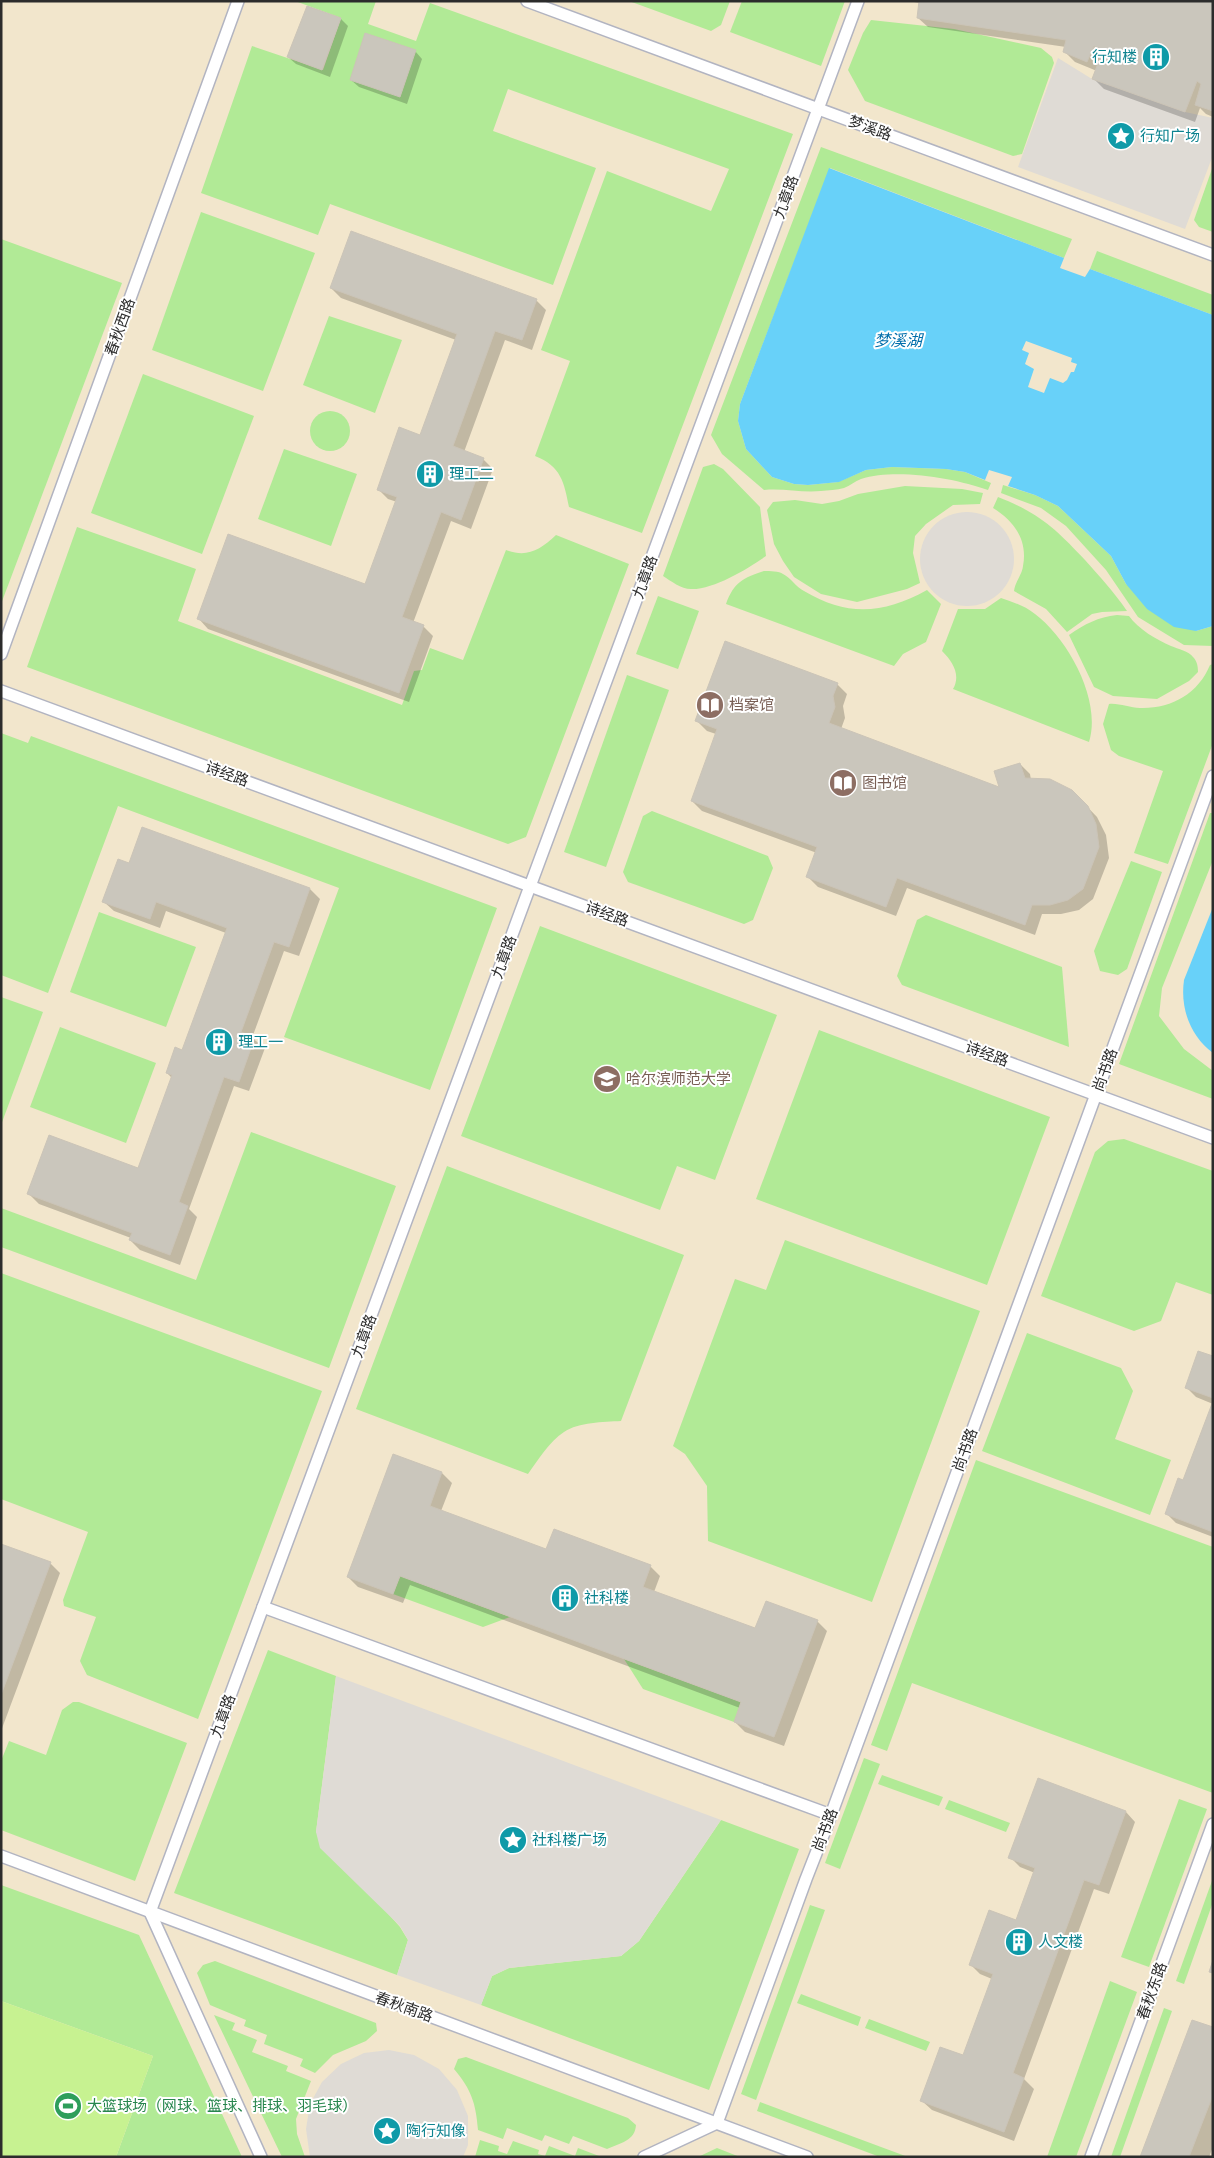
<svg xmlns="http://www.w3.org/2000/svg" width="1214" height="2158" viewBox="0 0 1214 2158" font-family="'Fira Sans Condensed','Noto Sans SC',sans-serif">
  <rect width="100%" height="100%" fill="#efe8de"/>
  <rect fill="#f2e6cc" x="1" y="1" width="1212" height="2156"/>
  <g fill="#b1ea96">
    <path d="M295 1H376L368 24 416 41 430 3 793 134 642 533 569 507C564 482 561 466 535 456L570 361 541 350 607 171 711 211 729 169 508 89 493 131 596 168 553 285 330 204 318 235 201 193 252 46 323 70 341 18Z"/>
    <path d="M629 1H730L721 25 711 31Z"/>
    <path d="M742 1H845L821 66 730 32Z"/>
    <path d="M871 20 954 29 1041 48 1052 57 1054 63 1022 154 1013 156 865 101 848 70 863 33Z"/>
    <path d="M821 147 1072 239 1064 258 830 168 740 404 738 421 746 449 772 477 794 484 808 485 838 482 866 470 892 467 946 469 965 472 991 483 988 490C954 478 896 468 861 479 855 481 850 486 844 488 837 490 828 490 821 491 802 493 783 488 764 490L722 454 711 435Z"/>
    <path d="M1213 166V232L1199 227 1194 220Z"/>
    <path d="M201 212 315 253 263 391 152 350Z"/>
    <path d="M1 239 122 283 1 604Z"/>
    <path d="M1097 251 1213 295V315L1090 269Z"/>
    <path d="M329 316 402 340 375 413 303 385Z"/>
    <path d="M143 374 254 416 202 554 91 513Z"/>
    <circle cx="330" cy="431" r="20"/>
    <path d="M284 449 357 474 331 546 258 519Z"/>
    <path d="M714 464 723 469 760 507 766 556C749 568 713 590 691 589 681 589 671 581 663 576L703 467Z"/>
    <path d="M1003 485 1035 495 1058 506 1111 556 1126 584 1196 631 1213 626V646L1184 645 1138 617 1106 570 1066 526 1041 508 1001 493Z"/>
    <path d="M905 486 962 489 983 493 980 504 953 505 926 524 915 536 913 553 920 583 907 589 857 602 821 594 794 577 783 561 774 544 767 510 773 502 795 500 822 504 839 501 858 494Z"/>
    <path d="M998 497C1039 513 1056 529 1085 560 1100 577 1114 592 1127 611L1102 612 1092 614 1067 632 1046 609 1014 591C1015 582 1022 575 1023 566 1028 540 1014 521 993 508Z"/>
    <path d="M77 527 196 569 178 621 402 705 414 671 422 670 430 648 463 660 506 550C527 558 540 550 556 535L629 564 526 837 508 844 27 667Z"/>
    <path d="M764 571C770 571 779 571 783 574 791 578 796 587 804 591 847 617 884 614 927 590L941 604 926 642 903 654 894 666 726 604C734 582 743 578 764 571Z"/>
    <path d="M658 596 699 611 678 669 636 654Z"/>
    <path d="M1001 598C1013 602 1025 606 1035 614 1068 639 1102 700 1089 742L953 689C961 675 953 662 942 651L958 609H985Z"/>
    <path d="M1117 615 1129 616C1138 629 1157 640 1171 646 1178 649 1189 651 1193 657 1197 661 1198 666 1198 672L1189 681 1157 699 1113 696 1094 687 1069 635C1085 624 1098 617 1117 615Z"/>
    <path d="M1213 664V743L1168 864 1134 853 1163 771 1119 756 1111 750 1103 724 1109 704C1119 703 1130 708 1140 708 1171 709 1198 694 1210 665Z"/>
    <path d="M627 675 669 690 606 867 564 852Z"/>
    <path d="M1 733 28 743 31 736 497 908 430 1090 284 1037 339 888 118 806 48 993 1 975Z"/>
    <path d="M652 811 768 856 773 868 753 920 744 924 628 882 623 872 643 816Z"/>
    <path d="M1210 813H1213V860L1162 988 1159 1016 1184 1049 1213 1071V1099L1119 1064Z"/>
    <path d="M1131 861 1162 872 1127 969 1118 975 1100 971 1094 951Z"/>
    <path d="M99 912 196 947 166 1027 70 992Z"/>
    <path d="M926 915 1062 967 1069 1047 902 985 897 976 917 920Z"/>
    <path d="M540 926 777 1015 715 1180 677 1166 660 1210 461 1136Z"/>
    <path d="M1 997 43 1012 1 1125Z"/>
    <path d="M60 1027 156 1063 126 1143 30 1107Z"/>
    <path d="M819 1030 1050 1117 987 1285 756 1199Z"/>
    <path d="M251 1132 396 1186 329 1368 1 1247V1208L196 1280Z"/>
    <path d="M1124 1139 1213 1171V1295L1176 1282 1161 1321 1134 1331 1041 1296 1095 1152 1108 1141Z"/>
    <path d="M447 1166 684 1255 621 1421C603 1422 579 1422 564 1432 549 1442 538 1460 528 1474L356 1409Z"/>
    <path d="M785 1240 980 1311 872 1602 708 1541 707 1486 685 1454 673 1446 735 1279 766 1290Z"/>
    <path d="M1 1273 322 1391 198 1719 87 1675 80 1661 96 1617 64 1606 63 1600 88 1532 1 1499Z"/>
    <path d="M1027 1333 1121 1368 1133 1391 1115 1439 1171 1460 1150 1515 982 1451Z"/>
    <path d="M976 1460 1213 1547V1793L912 1683 887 1751 871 1745Z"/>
    <path d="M400 1576 510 1617 483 1627 393 1594Z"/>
    <path d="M268 1650 336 1676 316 1832 400 1927 408 1940 397 1975 174 1893Z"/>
    <path d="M624 1659 741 1702 734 1722 643 1689Z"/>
    <path d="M73 1702H79L187 1743 135 1881 1 1830V1761L9 1741 46 1755 62 1710Z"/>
    <path d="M864 1758 880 1764 840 1869 825 1863Z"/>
    <path d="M882 1775 943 1797 939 1806 878 1784Z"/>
    <path d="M1179 1799 1207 1809 1149 1967 1121 1957Z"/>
    <path d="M949 1800 1010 1823 1006 1832 945 1809Z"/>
    <path d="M721 1820 799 1849 709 2090 481 2005 492 1976 509 1968 621 1956 639 1941Z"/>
    <path d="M1213 1878V1902L1184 1984 1176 1981Z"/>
    <path d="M1 1885 139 1935 242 2157H116L153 2056 1 2001Z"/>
    <path d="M810 1905 825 1910 756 2100 741 2094Z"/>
    <path d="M215 1961 376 2023 377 2031 366 2041 333 2055 315 2073 300 2066 303 2059 264 2044 267 2035 244 2026 246 2020 210 2005 197 1973 203 1965Z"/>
    <path d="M1110 1981 1137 1992 1076 2157H1047Z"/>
    <path d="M801 1994 861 2017 858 2026 797 2003Z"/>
    <path d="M1164 2008 1172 2011 1120 2157H1111Z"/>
    <path d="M214 2015 235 2023 232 2030 257 2040 252 2052 288 2066 286 2071 311 2081 296 2119 297 2134 305 2157H282Z"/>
    <path d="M869 2019 930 2042 926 2051 865 2028Z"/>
    <path d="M466 2057 628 2118 636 2125C635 2141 620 2143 607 2149L573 2136 569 2144 545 2135 542 2141 507 2128 503 2139 478 2130C476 2103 471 2089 454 2069L458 2059Z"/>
    <path d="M760 2102 908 2157H880L757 2111Z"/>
    <path d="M480 2140 499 2146 498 2151 507 2154 513 2141 539 2150 538 2154 545 2156 549 2146 575 2156 578 2148 599 2156 475 2157Z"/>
    <path d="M717 2148 740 2157H698Z"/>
  </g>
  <path fill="#c7f291" d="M1 2001 153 2056 116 2157H1Z"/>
  <g fill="#dfdbd5">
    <path d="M1058 58 1092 79 1185 112 1213 118V155L1185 229 1018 167Z"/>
    <circle cx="967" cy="559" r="47"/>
    <path d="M336 1676 721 1820 639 1941 621 1956 509 1968 492 1976 481 2005 397 1975 408 1940 400 1926 320 1848 316 1832Z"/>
    <path d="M389 2050 414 2055 439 2069 457 2090 468 2116V2145L463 2157H310L306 2129 310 2104 322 2082 341 2064 364 2053Z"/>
  </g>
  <g fill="#68d1f9" fill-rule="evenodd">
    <path d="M829 168 1064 258 1060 268 1085 277 1090 269 1213 315V626L1196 631 1174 627 1147 609 1126 584 1111 556 1058 506 1035 495 1008 486 1012 477 989 470 985 480 965 472 946 469 892 467 866 470 839 482 808 485 794 484 772 477 746 449 738 421 740 404ZM1026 341 1072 358 1071 362 1077 364 1074 372H1071L1067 380 1063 383 1050 378 1044 393 1028 387 1034 369 1025 364 1029 353 1022 350Z"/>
    <path d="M1213 907V1053C1190 1036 1180 1008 1184 980Z"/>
  </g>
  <g fill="#0003">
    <path d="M908 1H1213V117L1206 114 1200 108 1195 122 1104 89 1094 79 1097 71 1075 62 1065 52 1066 47 928 27 918 18 920 3Z"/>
    <path d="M308 7 341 19 348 26 330 77 296 64 288 57Z"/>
    <path d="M415 51 422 59 407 104 359 87 351 80Z"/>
    <path d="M331 288 536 300 546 310 532 350 505 340 464 452 483 459 493 469 471 529 451 521 413 623 423 626 433 636 409 702 208 629 199 619 366 586 397 502 388 499 378 489 421 437 456 340 341 298Z"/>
    <path d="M837 684 847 694 843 706 845 718 841 729 1001 789 1020 764 1030 774 1031 780 1072 791 1097 817 1106 835 1109 858 1093 899 1079 910 1061 914H1042L1035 935 907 888 896 916 818 887 808 877 817 853 702 811 692 801 716 734 707 731 697 721Z"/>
    <path d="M142 829 310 889 320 899 299 956 284 951 252 1038 265 1048 249 1091 234 1086 189 1209 197 1217 180 1265 140 1250 130 1240 131 1238 39 1204 29 1194 138 1169 172 1078 167 1073 183 1051 226 933 166 911 160 928 114 911 104 902 130 864Z"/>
    <path d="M1213 1358V1404L1196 1397 1186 1387Z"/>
    <path d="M1213 1404V1537L1176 1523 1166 1513 1184 1482Z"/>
    <path d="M393 1455 442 1473 452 1483 441 1511 547 1550 650 1566 660 1576 654 1592 756 1630 817 1621 827 1631 784 1746 745 1732 735 1722 740 1708 410 1585 403 1603 358 1587 348 1577Z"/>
    <path d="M1 1545 50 1563 60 1573 1 1731Z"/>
    <path d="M1126 1812 1135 1822 1109 1894 1094 1889 1024 2079 1034 2089 1014 2141 932 2110 922 2101 964 2057 992 1979 980 1974 970 1964 1017 1921 1035 1873 1020 1867 1010 1857Z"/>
    <path d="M1213 2029V2147L1209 2157H1141Z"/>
  </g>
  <g fill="#cac6bc" stroke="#cbc4b7">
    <path d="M919 1H1213V111L1195 105 1201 84 1197 81 1185 112 1092 79 1103 50 1094 46 1087 62 1063 52 1066 40 917 18Z"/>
    <path d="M307 6 341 18 322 70 287 57Z"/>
    <path d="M365 33 416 50 400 97 350 80Z"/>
    <path d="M351 231 537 299 522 340 495 331 453 446 484 458 461 520 441 512 402 617 424 625 399 693 197 619 228 534 365 584 397 497 377 490 399 427 420 435 457 334 330 288Z"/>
    <path d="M725 641 838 683 833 696 835 707 829 723 999 787 994 771 1020 763 1025 778 1050 779 1072 790 1088 806 1096 824 1099 847 1083 889 1068 900 1050 905H1032L1025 925 897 878 886 907 806 877 817 847 691 801 717 729 695 721Z"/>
    <path d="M142 827 310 888 289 947 274 942 241 1032 255 1037 239 1082 224 1077 179 1202 188 1206 170 1255 129 1240 132 1233 27 1194 49 1135 138 1168 172 1075 166 1073 175 1047 182 1050 227 928 156 902 150 919 102 902 118 859 129 863Z"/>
    <path d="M1198 1351 1213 1356V1398L1185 1388Z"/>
    <path d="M1213 1401V1532L1165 1514 1178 1478 1183 1480Z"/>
    <path d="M393 1454 442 1472 430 1506 546 1549 554 1529 651 1565 643 1587 755 1628 766 1601 818 1620 774 1737 734 1722 741 1702 400 1576 393 1594 347 1577Z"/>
    <path d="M1 1544 51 1562 1 1695Z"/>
    <path d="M1038 1778 1126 1811 1099 1885 1084 1880 1013 2073 1024 2078 1004 2132 920 2101 940 2047 963 2055 993 1974 969 1965 989 1910 1016 1920 1035 1868 1008 1858Z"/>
    <path d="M1213 1960V1973L1209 1972Z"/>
    <path d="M1192 2020 1213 2027V2095L1189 2157H1140Z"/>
  </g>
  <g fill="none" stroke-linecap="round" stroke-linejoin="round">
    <defs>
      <g id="service">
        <path d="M527 1 1213 255"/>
        <path d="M1 654 238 1"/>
        <path d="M1 691 1213 1138"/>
        <path d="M263 1607 831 1815"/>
        <path d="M1 1856 807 2157"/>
        <path d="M261 2157 150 1912 858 1"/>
        <path d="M644 2157 717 2123 806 1879 831 1815 1213 776"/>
        <path d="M1091 2157 1213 1824"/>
      </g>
    </defs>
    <use href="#service" stroke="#b2b4c1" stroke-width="14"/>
    <use href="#service" stroke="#fff" stroke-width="11"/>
  </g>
  <defs>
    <symbol id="building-disc" viewBox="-11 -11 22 22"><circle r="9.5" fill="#0f9aa8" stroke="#fff"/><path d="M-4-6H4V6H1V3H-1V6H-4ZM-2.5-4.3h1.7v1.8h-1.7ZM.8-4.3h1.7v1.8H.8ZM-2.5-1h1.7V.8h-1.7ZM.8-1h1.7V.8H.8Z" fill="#fff"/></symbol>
    <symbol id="sight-disc" viewBox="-11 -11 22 22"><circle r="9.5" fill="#0f9aa8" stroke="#fff"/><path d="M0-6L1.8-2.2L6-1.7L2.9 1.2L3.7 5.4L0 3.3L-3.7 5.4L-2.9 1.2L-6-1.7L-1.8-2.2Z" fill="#fff"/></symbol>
    <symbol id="library-disc" viewBox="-11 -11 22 22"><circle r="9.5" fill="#8d6e63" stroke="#fff"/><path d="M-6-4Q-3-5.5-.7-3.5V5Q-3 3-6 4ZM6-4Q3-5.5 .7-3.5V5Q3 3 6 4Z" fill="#fff"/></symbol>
    <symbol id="university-disc" viewBox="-11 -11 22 22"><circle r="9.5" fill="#8d6e63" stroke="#fff"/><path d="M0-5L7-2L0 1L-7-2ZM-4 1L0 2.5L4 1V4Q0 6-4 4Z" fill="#fff"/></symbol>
    <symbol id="stadium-disc" viewBox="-11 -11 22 22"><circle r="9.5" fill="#2e9e5b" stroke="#fff"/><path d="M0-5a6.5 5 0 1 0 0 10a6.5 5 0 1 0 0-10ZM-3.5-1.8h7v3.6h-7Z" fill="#fff"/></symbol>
  </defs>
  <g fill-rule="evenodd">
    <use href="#building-disc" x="1140" y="41" width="32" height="32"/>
    <use href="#sight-disc" x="1105" y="120" width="32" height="32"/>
    <use href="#building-disc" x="414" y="458" width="32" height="32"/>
    <use href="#library-disc" x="694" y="689" width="32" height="32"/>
    <use href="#library-disc" x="827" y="767" width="32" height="32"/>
    <use href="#building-disc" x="203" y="1026" width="32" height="32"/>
    <use href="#university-disc" x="591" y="1063" width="32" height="32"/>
    <use href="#building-disc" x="549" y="1582" width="32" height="32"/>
    <use href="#sight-disc" x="497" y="1824" width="32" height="32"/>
    <use href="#building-disc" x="1003" y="1926" width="32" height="32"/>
    <use href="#stadium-disc" x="52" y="2090" width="32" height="32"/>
    <use href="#sight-disc" x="371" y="2115" width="32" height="32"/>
  </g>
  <g text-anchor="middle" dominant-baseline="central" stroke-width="4" stroke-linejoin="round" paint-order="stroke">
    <g font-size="15" fill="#0d838f" stroke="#fff" text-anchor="start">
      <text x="1137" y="57" text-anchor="end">行知楼</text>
      <text x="1140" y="136">行知广场</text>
      <text x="449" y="474">理工二</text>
      <text x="238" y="1042">理工一</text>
      <text x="584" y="1598">社科楼</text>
      <text x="532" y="1840">社科楼广场</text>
      <text x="1038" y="1942">人文楼</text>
      <text x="406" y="2131">陶行知像</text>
    </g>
    <g font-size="15" fill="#2c2c2c" stroke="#fff">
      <text transform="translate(870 128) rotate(20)">梦溪路</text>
      <text transform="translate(786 197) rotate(-70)">九章路</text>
      <text transform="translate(120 327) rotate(-70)">春秋西路</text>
      <text transform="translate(645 577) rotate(-70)">九章路</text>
      <text transform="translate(227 774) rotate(20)">诗经路</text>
      <text transform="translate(607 914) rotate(20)">诗经路</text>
      <text transform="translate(504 957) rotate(-70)">九章路</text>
      <text transform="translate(987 1054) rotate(20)">诗经路</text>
      <text transform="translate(1105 1070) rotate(-70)">尚书路</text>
      <text transform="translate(364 1336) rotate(-70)">九章路</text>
      <text transform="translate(965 1450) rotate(-70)">尚书路</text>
      <text transform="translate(223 1716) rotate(-70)">九章路</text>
      <text transform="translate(825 1830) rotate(-69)">尚书路</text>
      <text transform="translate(1152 1991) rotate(-70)">春秋东路</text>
      <text transform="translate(404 2007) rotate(20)">春秋南路</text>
    </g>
    <g font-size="15" fill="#785e54" stroke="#fff" text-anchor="start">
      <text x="729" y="705">档案馆</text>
      <text x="862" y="783">图书馆</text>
      <text x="626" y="1079">哈尔滨师范大学</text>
    </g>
    <g font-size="15" fill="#27864d" stroke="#fff" text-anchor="start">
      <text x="87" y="2106">大篮球场（网球、篮球、排球、羽毛球）</text>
    </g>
    <g font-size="16" font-style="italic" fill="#016eab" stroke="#fff">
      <text x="898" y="340">梦溪湖</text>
    </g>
  </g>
  <rect width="1214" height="2158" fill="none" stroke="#2c2c2c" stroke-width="5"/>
</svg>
